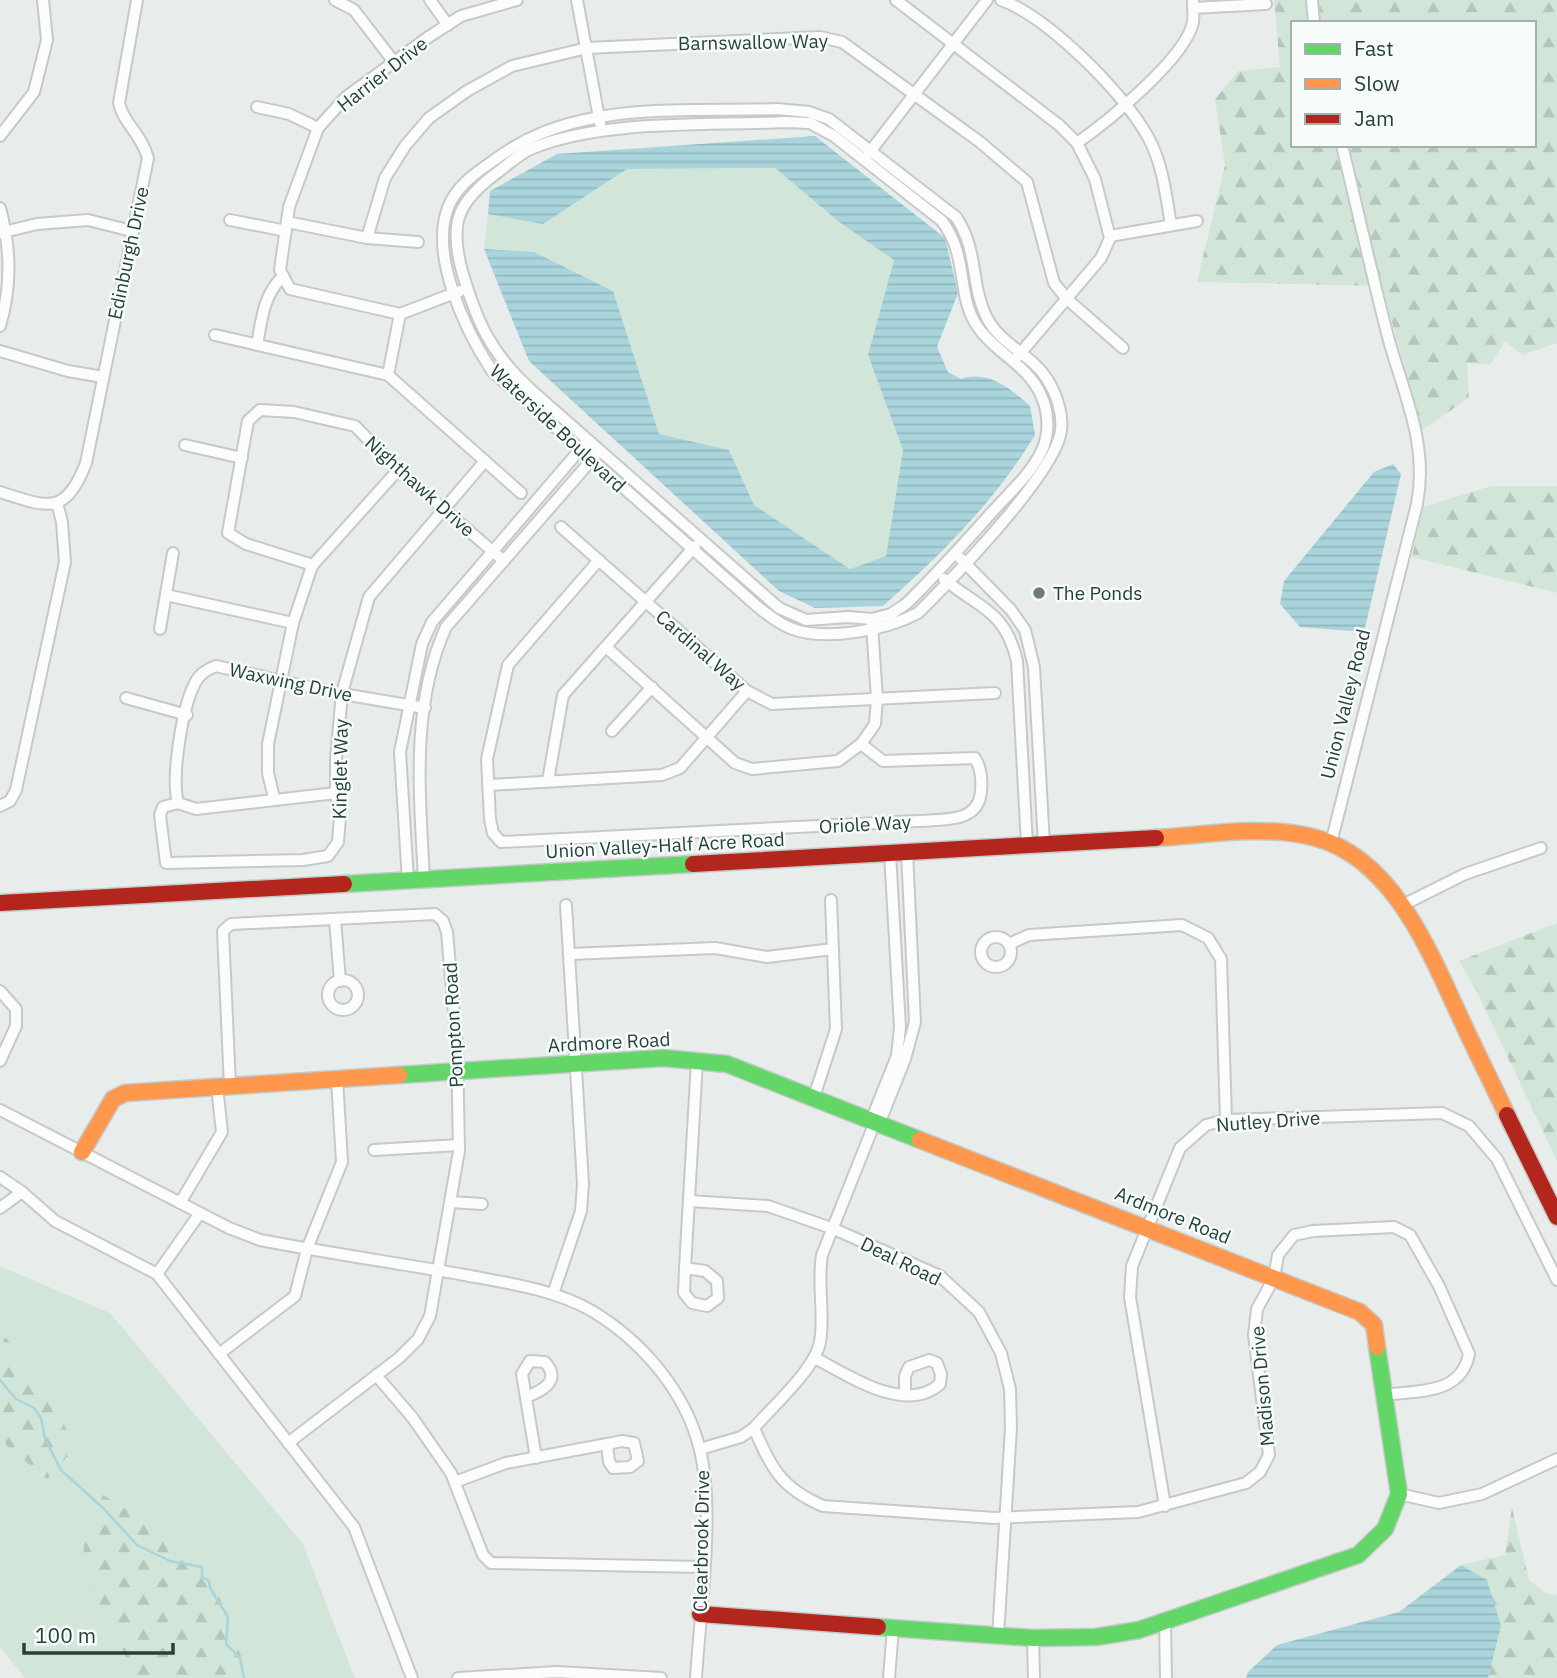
<svg xmlns="http://www.w3.org/2000/svg" width="1557" height="1678" viewBox="0 0 1557 1678" font-family="'IBM Plex Sans',sans-serif">
  <defs>
    <pattern id="forest-firs" width="22" height="20" patternUnits="userSpaceOnUse" patternTransform="scale(1.75)"><rect width="22" height="20" fill="#d1e6d8"/><path d="M5 1l3.5 6h-7zM16 11l3.5 6h-7z" fill="#b3c6ba"/></pattern>
    <pattern id="water-rules" width="6" height="5" patternUnits="userSpaceOnUse" patternTransform="scale(1.75)"><rect width="6" height="5" fill="#a9d4db"/><path d="M0 2.5h6" fill="none" stroke="#91b7bd"/></pattern>
  </defs>
  <rect width="100%" height="100%" fill="#e8edeb"/>
  <g fill="#d1e6d8">
    <path d="M775 168 839 222 894 260 868 355 903 450 886 556 850 569 754 505 729 450 659 434 613 291 534 252 484 249 488 214 543 224 627 169Z"/>
    <path d="M0 1266 110 1313 303 1544 355 1678H25L0 1647Z"/>
  </g>
  <g fill="url(#forest-firs)" fill-rule="evenodd">
    <path d="M1274 0H1557V343L1522 355 1505 341 1490 365 1467 363 1469 398 1422 430 1382 286 1197 282 1225 165 1215 99 1238 71 1280 67ZM1293 23H1534V145H1293Z"/>
    <path d="M1491 486H1557V593L1412 557 1423 507Z"/>
    <path d="M1557 923V1161L1475 988 1459 961Z"/>
    <path d="M0 1331C31 1366 55 1406 76 1447L47 1479 7 1446 0 1427Z"/>
    <path d="M103 1495 156 1528 213 1579 249 1678H136L83 1570 84 1536Z"/>
    <path d="M1512 1508 1529 1580 1547 1594 1557 1595V1678H1488L1501 1626 1461 1565 1505 1555Z"/>
  </g>
  <g fill="url(#water-rules)">
    <path d="M815 136 945 238 958 293 937 347 948 372 961 379C988 370 1010 388 1030 406L1035 435C995 501 941 555 883 606L815 608 779 591 529 361 484 249 534 252 613 291 659 434 729 450 754 505 850 569 886 556 903 450 868 355 894 260 839 222 775 168 627 169 543 224 488 214 490 191 557 154Z"/>
    <path d="M1393 464 1401 474 1364 632 1300 627 1280 604 1284 581 1374 472Z"/>
    <path d="M1461 1565 1487 1580 1501 1626 1488 1678H1246L1248 1672 1277 1645 1399 1612Z"/>
  </g>
  <g fill="none" stroke-linecap="round" stroke-linejoin="round">
    <path stroke="#a9d4db" stroke-width="2.5" d="M0 1380 16 1399 34 1408 41 1418 45 1439 61 1470 104 1509 137 1545 170 1561 202 1567V1577L209 1581 210 1588 228 1617 226 1644 240 1658 244 1678"/>
    <defs>
      <g id="street">
        <path d="M335 0 354 10 394 62"/>
        <path d="M430 0 448 25"/>
        <path d="M577 0 600 123"/>
        <path d="M896 0 1059 125 1077 143 1095 179 1110 238 1101 258 1018 356"/>
        <path d="M1001 0C1048 17 1124 93 1148 137 1163 164 1166 196 1171 225"/>
        <path d="M1312 0 1314 23"/>
        <path d="M1193 8 1266 4"/>
        <path d="M257 107 289 114 318 128"/>
        <path d="M777 109 809 112 829 119 956 217C979 251 970 285 987 318 1000 344 1032 355 1047 379 1056 393 1063 413 1061 430 1057 472 951 580 918 613 886 630 825 642 790 628 778 623 768 615 758 607L492 371C465 330 426 249 451 201 461 183 477 172 493 161 526 136 560 124 600 117 654 107 721 111 777 109Z"/>
        <path d="M786 122 810 123 834 136 942 221C969 257 956 294 977 326 995 353 1027 364 1041 395 1049 412 1050 435 1041 452 1031 474 1009 493 994 510 965 542 937 574 906 604L891 614 872 619 848 617 806 620 779 608 530 389C491 353 477 323 462 271 449 223 457 202 498 172 509 164 520 153 533 148 604 119 709 126 786 122Z"/>
        <path d="M0 136 34 92 47 40 43 0"/>
        <path d="M1077 143C1107 122 1186 58 1193 22 1194 15 1193 7 1193 0"/>
        <path d="M869 153 987 0"/>
        <path d="M0 208C11 248 12 286 0 326"/>
        <path d="M230 220 286 231"/>
        <path d="M287 222 367 238 418 242"/>
        <path d="M0 233 37 224 88 220 132 231"/>
        <path d="M1110 236 1197 221"/>
        <path d="M367 238 385 178 405 146 429 118 467 91 512 66 587 48 820 37 842 42 980 142 1027 182 1054 283 1067 299 1123 348"/>
        <path d="M400 314 290 289 280 270 289 207 318 128 346 97 427 38 461 16 517 0"/>
        <path d="M215 335 388 375 521 493"/>
        <path d="M257 345C262 318 263 296 283 276"/>
        <path d="M0 351 68 371 103 377"/>
        <path d="M388 375 400 314 460 291"/>
        <path d="M185 445 242 458"/>
        <path d="M0 492C47 507 65 517 86 463L148 158C141 133 123 123 119 103L137 0"/>
        <path d="M561 527 747 691 772 704 995 693"/>
        <path d="M960 558 1011 610 1025 630 1034 667 1044 844"/>
        <path d="M599 560 508 665 487 759 490 819 493 833 501 842 917 821C941 819 979 824 981 791 982 780 981 768 975 758L883 761 861 744"/>
        <path d="M313 565 246 544 228 533 248 421 260 410 294 412 355 426 398 470 504 561"/>
        <path d="M944 579C980 609 1005 610 1017 661L1027 845"/>
        <path d="M166 595 293 623"/>
        <path d="M160 629 173 553"/>
        <path d="M606 647 735 763 752 769 838 761 861 744 875 724 877 699 872 625"/>
        <path d="M126 698 187 715"/>
        <path d="M612 731 652 687"/>
        <path d="M548 781 563 695 695 546"/>
        <path d="M489 785 662 775 680 768 747 691"/>
        <path d="M336 793 196 809 178 803C171 777 182 708 195 683 199 674 208 669 216 666L331 692 425 708"/>
        <path d="M274 798 268 773V744L293 623 312 566 398 470"/>
        <path d="M178 803 163 807 160 815 166 863 303 860 328 856 338 842 340 817 336 793V759L342 693 369 597 485 461"/>
        <path d="M0 806 10 801 16 790 65 562 62 522 57 503"/>
        <path d="M1331 843 1417 504C1429 442 1402 391 1387 333 1371 271 1357 208 1342 145"/>
        <path d="M907 852 915 1022 905 1059 881 1119 875 1122 822 1255C817 1284 825 1314 820 1342 815 1369 773 1406 754 1428 771 1468 781 1488 823 1506L994 1518 1138 1512 1246 1483 1260 1472 1269 1455 1254 1335 1257 1309 1274 1278 1278 1255 1294 1235 1313 1231 1394 1227 1410 1235 1439 1286 1469 1354C1461 1395 1419 1390 1385 1395"/>
        <path d="M424 880C420 796 410 707 446 627L595 456"/>
        <path d="M408 881 400 752 422 644 432 622 584 445"/>
        <path d="M1401 906 1465 874 1541 848"/>
        <path d="M335 920 340 981"/>
        <circle cx="996" cy="952" r="15"/>
        <path d="M1009 944 1029 935 1182 925 1208 938 1221 959 1226 1120"/>
        <path d="M570 954 715 948 767 957 833 949"/>
        <circle cx="343" cy="995" r="15"/>
        <path d="M0 991 16 1009V1026L0 1061"/>
        <path d="M230 1086 223 931 231 924 435 914 443 921 447 932 457 1047 459 1151 430 1316 418 1339 399 1358 288 1443"/>
        <path d="M814 1097 836 1029 831 900"/>
        <path d="M0 1110 229 1228 260 1240C328 1253 397 1263 465 1275 507 1283 554 1289 592 1311 642 1341 686 1392 700 1450 715 1513 700 1612 696 1678"/>
        <path d="M875 1122 874 1113 897 1056 900 1027 890 853"/>
        <path d="M374 1150 459 1145"/>
        <path d="M0 1177 22 1192 0 1208"/>
        <path d="M22 1192 55 1221 157 1274 354 1527 412 1678"/>
        <path d="M689 1201 768 1206 834 1229 940 1276 979 1312 1001 1353 1010 1389 1011 1428 998 1636"/>
        <path d="M450 1202 482 1204"/>
        <path d="M180 1203 222 1132 217 1087"/>
        <path d="M685 1268 697 1061"/>
        <path d="M685 1268 705 1271 717 1281 718 1298 707 1306 692 1303 684 1293Z"/>
        <path d="M157 1274 200 1213"/>
        <path d="M553 1294 581 1211 583 1184 566 905"/>
        <path d="M219 1354 295 1296 307 1249 342 1162 337 1079"/>
        <path d="M815 1358C848 1375 905 1415 940 1384L941 1374 937 1363 929 1360 909 1367 905 1376V1394"/>
        <path d="M376 1375 412 1417 451 1473 483 1555 491 1563 703 1567"/>
        <path d="M526 1397C542 1391 562 1381 545 1362L530 1361 522 1374 536 1458"/>
        <path d="M622 1441 634 1443 638 1461 630 1467 613 1468 609 1462 607 1444Z"/>
        <path d="M700 1449 741 1437 754 1428"/>
        <path d="M455 1482 506 1463 607 1444"/>
        <path d="M1399 1494 1439 1503 1482 1494 1557 1459"/>
        <path d="M1165 1506 1130 1297 1132 1266 1180 1148 1206 1125 1226 1120 1442 1113 1469 1126 1497 1159 1557 1280"/>
        <path d="M1165 1621 1166 1678"/>
        <path d="M1033 1638 1034 1678"/>
        <path d="M458 1678 557 1672 661 1678"/>
        <path d="M889 1678 893 1628"/>
      </g>
      <g id="fast">
        <path d="M344 884 693 864"/>
        <path d="M399 1075 663 1058 727 1064 920 1140"/>
        <path d="M878 1627 1033 1638 1096 1637 1139 1630 1358 1555 1385 1529 1399 1494 1377 1347"/>
      </g>
      <g id="slow">
        <path d="M1156 838C1208 835 1265 824 1316 838 1394 859 1430 953 1461 1019 1476 1052 1492 1083 1507 1115"/>
        <path d="M920 1140 1360 1312 1374 1325 1377 1347"/>
        <path d="M82 1152 113 1099 125 1093 399 1075"/>
      </g>
      <g id="jam">
        <path d="M693 864 1156 838"/>
        <path d="M0 903 344 884"/>
        <path d="M1507 1115 1557 1217"/>
        <path d="M700 1614 878 1627"/>
      </g>
    </defs>
    <use href="#street" stroke="#c5cac8" stroke-width="14"/>
    <use href="#fast" stroke="#c3cbc8" stroke-width="19"/>
    <use href="#slow" stroke="#c3cbc8" stroke-width="19"/>
    <use href="#jam" stroke="#c3cbc8" stroke-width="19"/>
    <use href="#street" stroke="#fcfcfc" stroke-width="10"/>
    <use href="#fast" stroke="#63d668" stroke-width="16"/>
    <use href="#slow" stroke="#ff974d" stroke-width="16"/>
    <use href="#jam" stroke="#b3261e" stroke-width="16"/>
  </g>
  <circle fill="#697e78" stroke="#f7fbf9" stroke-width="2.5" cx="1039" cy="593" r="7"/>
  <g text-anchor="middle" dominant-baseline="central" stroke-width="5" stroke-linejoin="round" paint-order="stroke">
    <g font-size="19" fill="#24423a" stroke="#f7fbf9">
      <text transform="translate(753 42) rotate(-1)">Barnswallow Way</text>
      <text transform="translate(382 74) rotate(-38)">Harrier Drive</text>
      <text transform="translate(128 253) rotate(-78)">Edinburgh Drive</text>
      <text transform="translate(558 428) rotate(43)">Waterside Boulevard</text>
      <text transform="translate(420 486) rotate(42)">Nighthawk Drive</text>
      <text transform="translate(701 650) rotate(41)">Cardinal Way</text>
      <text transform="translate(291 682) rotate(12)">Waxwing Drive</text>
      <text transform="translate(1345 704) rotate(-76)">Union Valley Road</text>
      <text transform="translate(340 769) rotate(-89)">Kinglet Way</text>
      <text transform="translate(865 824) rotate(-3)">Oriole Way</text>
      <text transform="translate(665 845) rotate(-3)">Union Valley-Half Acre Road</text>
      <text transform="translate(453 1025) rotate(-93)">Pompton Road</text>
      <text transform="translate(609 1042) rotate(-3)">Ardmore Road</text>
      <text transform="translate(1268 1121) rotate(-4)">Nutley Drive</text>
      <text transform="translate(1173 1215) rotate(22)">Ardmore Road</text>
      <text transform="translate(901 1261) rotate(26)">Deal Road</text>
      <text transform="translate(1262 1386) rotate(-95)">Madison Drive</text>
      <text transform="translate(701 1541) rotate(-89)">Clearbrook Drive</text>
    </g>
    <g font-size="19" fill="#24423a" stroke="#f7fbf9" text-anchor="start">
      <text x="1053" y="593">The Ponds</text>
    </g>
  </g>
  <rect x="1291" y="21" width="245" height="126" fill="#f7fbf9" stroke="#a3b1ad" stroke-width="2"/>
  <rect x="1305" y="44" width="35" height="10" fill="#63d668" stroke="#a3b1ad" stroke-width="2"/>
  <text x="1354" y="56" font-size="21" fill="#24423a">Fast</text>
  <rect x="1305" y="79" width="35" height="10" fill="#ff974d" stroke="#a3b1ad" stroke-width="2"/>
  <text x="1354" y="91" font-size="21" fill="#24423a">Slow</text>
  <rect x="1305" y="114" width="35" height="10" fill="#b3261e" stroke="#a3b1ad" stroke-width="2"/>
  <text x="1354" y="126" font-size="21" fill="#24423a">Jam</text>
  <path d="M24 1643v10h149v-10" fill="none" stroke="#24423a" stroke-width="3.5"/>
  <text x="35" y="1643" font-size="21" fill="#24423a" stroke="#f7fbf9" stroke-width="5" paint-order="stroke">100 m</text>
</svg>
